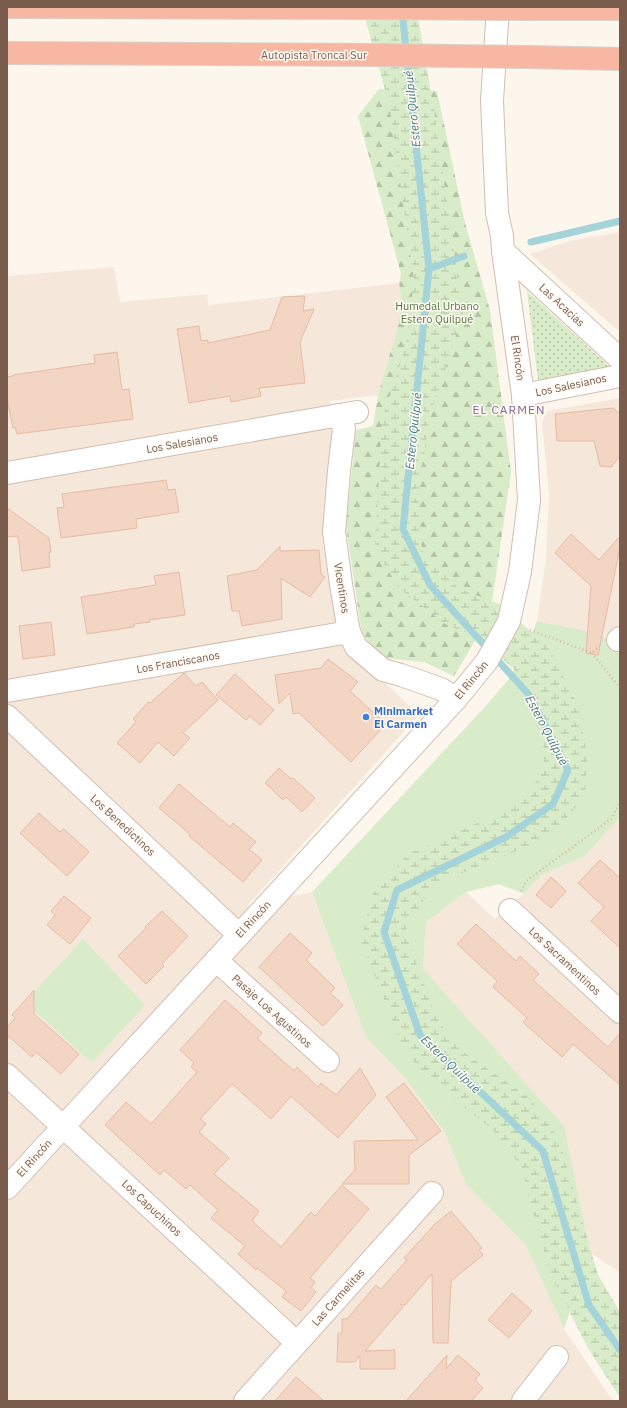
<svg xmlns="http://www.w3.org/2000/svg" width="627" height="1408" viewBox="0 0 627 1408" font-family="'IBM Plex Sans',sans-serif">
  <defs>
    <pattern id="forest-firs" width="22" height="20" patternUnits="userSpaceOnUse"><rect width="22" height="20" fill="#d8ecc9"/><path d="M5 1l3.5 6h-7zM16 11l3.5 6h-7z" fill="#b4c2a5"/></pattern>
    <pattern id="wetland-marsh" width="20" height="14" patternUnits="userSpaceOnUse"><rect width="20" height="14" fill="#d8ecc9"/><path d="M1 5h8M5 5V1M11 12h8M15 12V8" fill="none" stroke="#b4c2a5"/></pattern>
    <pattern id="park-dots" width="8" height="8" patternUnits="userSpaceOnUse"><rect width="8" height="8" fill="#d8ecc9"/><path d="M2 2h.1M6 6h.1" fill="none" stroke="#b4c2a5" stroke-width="1.8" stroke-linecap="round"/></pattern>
  </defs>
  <rect width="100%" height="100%" fill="#fdf6ec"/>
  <g fill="#f5e8da">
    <path d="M620 232V332L530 254 569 241Z"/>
    <path d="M114 267 120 302 207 294 208 305 399 283 402 303 396 333 378 395 330 401 339 438 346 646 419 715 247 906 312 892 366 1037 406 1079 444 1131 466 1184 525 1244 564 1329 613 1401H7V276Z"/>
    <path d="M620 398V649L537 621 546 558 549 494 542 421 548 411Z"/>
    <path d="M620 817V1272L590 1253 423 969 426 922 466 892 495 919 523 894 541 875 585 856Z"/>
  </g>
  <g fill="#d8ecc9">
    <path d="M537 621 599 634 620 649V817L585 856 541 875 524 894 499 884 466 892 426 922 423 969 564 1126 590 1253 564 1329 525 1244 466 1184 444 1131 406 1079 366 1037 312 892 483 709 508 680 522 657Z"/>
    <path d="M83 939 145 1005 92 1063 25 1002Z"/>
  </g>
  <path fill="url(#forest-firs)" d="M379 89 437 91 465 223 490 310 511 472 490 616 454 676 424 662 384 658 362 634 346 527 356 430 373 426 378 395 396 333 402 303 399 283 401 274 358 116Z"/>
  <path fill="url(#wetland-marsh)" d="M362 7 417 12 433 103 463 314 429 419 418 494 422 550 458 588 499 604 548 646 578 706 587 755 585 795 553 836 433 885 405 931 436 1017 459 1049 531 1099 558 1137 598 1275 620 1312V1398L588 1348 551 1276 529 1199 523 1169 493 1130 424 1076 402 1045 361 941 372 895 408 854 522 803 544 769V749L520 675 481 639 445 624 398 587 375 548 382 420 406 345 414 280 389 104Z"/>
  <path fill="url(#park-dots)" d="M527 291 612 369 538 380Z"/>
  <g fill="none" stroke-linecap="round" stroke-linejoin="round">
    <g stroke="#a5d3da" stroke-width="7">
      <path d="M402 11 429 269 403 529 430 585 530 696 568 770 553 804 506 837 397 890 384 932 420 1035 543 1151 589 1305 620 1350"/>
      <path d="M531 242 620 221"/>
      <path d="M429 269 464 256"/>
    </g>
  </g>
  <g fill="#f3d5c3" stroke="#e6bba3">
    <path d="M305 296 303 311 314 309 300 342 305 383 259 388 261 396 231 402 230 396 189 403 177 329 199 326 201 341 208 340V343L270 330 282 297Z"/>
    <path d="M117 352 122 390 129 389 133 419 17 434 15 427 13 428 7 399V377L13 376V375L95 363 94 355Z"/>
    <path d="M613 408 620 414V456L611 467 600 466 594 441H557L555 414Z"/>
    <path d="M166 480 168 490 175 489 179 512 136 519 137 528 61 538 57 508 64 507 62 494Z"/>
    <path d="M7 508 49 538 51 552H49L50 567 22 571 18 536 7 537Z"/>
    <path d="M571 534 599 560 620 536V547L598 655 586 653 591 586 555 553Z"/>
    <path d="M280 546V551L319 550 321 574 325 577 310 597 281 578 282 619 242 626 239 611H232L227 576 257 570Z"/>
    <path d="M179 572 185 615 149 620 150 622 134 624V627L87 634 81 597 156 585 154 576Z"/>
    <path d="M51 622 55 655 23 659 19 626Z"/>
    <path d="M328 659 358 682 350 691 386 724 351 762 299 713 293 714 290 693 279 704 275 675 321 668Z"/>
    <path d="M184 673 196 686 202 682 218 700 183 733 190 738 174 756 158 742 140 763 117 743 136 722 133 719 148 702 150 703Z"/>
    <path d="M235 674 274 710 260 725 250 716 246 720 216 695Z"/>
    <path d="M279 768 291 779 293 778 315 798 302 812 286 797 283 800 265 783Z"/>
    <path d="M179 784 230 827 233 823 256 842 249 849 262 860 243 882 189 836 190 834 159 808Z"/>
    <path d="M39 813 60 832 64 829 89 852 67 876 20 833Z"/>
    <path d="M600 860 620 878V948L591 921 604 907 578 883Z"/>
    <path d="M551 877 566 891 551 908 536 895Z"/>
    <path d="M64 896 91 918 70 944 47 925 55 915 51 911Z"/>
    <path d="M162 911 188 936 162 964 164 966 146 984 118 956 146 928 145 927Z"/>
    <path d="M476 924 516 961 520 956 539 974 533 980 608 1047 620 1033V1085L573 1044 562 1057 523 1022 527 1018 493 987 497 981 457 944Z"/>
    <path d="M290 933 312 953 306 960 335 988 330 993 343 1005 323 1026 259 967Z"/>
    <path d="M34 990V1014L79 1054 61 1074 36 1052 32 1057 7 1035V1027L15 1018 12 1015Z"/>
    <path d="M225 1000 262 1033 257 1038 294 1071 297 1067 318 1087 321 1083 336 1095 360 1068 376 1095 338 1138 291 1096 271 1119 232 1084 200 1119 206 1124 199 1132 229 1158 214 1174 259 1211 252 1221 281 1247 311 1212 315 1216 342 1185 369 1209 310 1278 315 1282 311 1288 316 1292 301 1311 282 1297 286 1291 257 1268 256 1270 238 1254 245 1246 211 1218 218 1210 190 1185 186 1189 164 1170 160 1175 105 1125 126 1102 151 1124 197 1072 191 1067 194 1063 180 1050Z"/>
    <path d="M404 1083 441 1131 409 1155V1184H342L355 1170 354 1141 418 1140 386 1097Z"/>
    <path d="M451 1211 482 1248 479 1250 483 1255 451 1281 448 1343H433L432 1274 405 1305 400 1304 403 1307 365 1351 395 1350V1369H360V1356L355 1362H337L338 1333H342V1319H347L376 1285 381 1289 407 1260 404 1258 435 1224Z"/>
    <path d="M512 1293 532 1311 509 1338 488 1320Z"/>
    <path d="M447 1355 446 1369 458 1355 480 1374 475 1380 483 1388 471 1401H406Z"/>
    <path d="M296 1377 324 1401H275Z"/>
  </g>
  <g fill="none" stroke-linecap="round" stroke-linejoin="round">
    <defs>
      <g id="minor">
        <path d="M523 395 620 376"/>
        <path d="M339 415 344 429 339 471 334 532 341 584 349 632 356 647 383 670 401 675 441 689 456 699"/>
        <path d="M7 473 357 412"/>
        <path d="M618 640 620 638"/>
        <path d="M7 691 349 632"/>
        <path d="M7 716 239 935"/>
        <path d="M510 910 620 1012"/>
        <path d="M216 960 328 1061"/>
        <path d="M7 1075 297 1343"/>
        <path d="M7 1188 456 699 487 661 509 621 520 572 529 500 523 395 503 251"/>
        <path d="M245 1401 432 1193"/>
        <path d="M523 1401 557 1357"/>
      </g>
      <path id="tertiary" d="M498 7 492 101 497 213 502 236 503 251 620 359"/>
      <g id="motorway">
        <path d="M7 7 376 8"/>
        <path d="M527 9H620"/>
        <path d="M7 53 379 55"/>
        <path d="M528 57 620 59"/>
      </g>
    </defs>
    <use href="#minor" stroke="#d1beb0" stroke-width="24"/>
    <use href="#tertiary" stroke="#d1beb0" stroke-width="24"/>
    <use href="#motorway" stroke="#dad1cd" stroke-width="24"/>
    <g stroke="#d9b8a5" stroke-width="2.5" stroke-dasharray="1 3" stroke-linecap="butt">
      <path d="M530 630 592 653 597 648"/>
      <path d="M592 653 620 688"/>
      <path d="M521 891 526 881 611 819 620 802"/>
    </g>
    <use href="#minor" stroke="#fff" stroke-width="22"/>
    <use href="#tertiary" stroke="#fff" stroke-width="22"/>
    <use href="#motorway" stroke="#f7b7a3" stroke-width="22"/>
    <defs>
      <g id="motorway-bridge">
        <path d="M376 8 527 9"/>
        <path d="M379 55 528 57"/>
      </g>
    </defs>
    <use href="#motorway-bridge" stroke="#dad1cd" stroke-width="24" stroke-linecap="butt"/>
    <use href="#motorway-bridge" stroke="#f7b7a3" stroke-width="22"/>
  </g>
  <circle fill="#3f7fe0" stroke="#fffaf3" stroke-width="1.5" cx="366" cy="717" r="4"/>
  <g text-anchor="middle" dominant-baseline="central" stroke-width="3" stroke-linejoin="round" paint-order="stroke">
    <g font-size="11" fill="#7a5c4d" stroke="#fffaf3">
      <text x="314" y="55">Autopista Troncal Sur</text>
      <text transform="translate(562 305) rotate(43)">Las Acacias</text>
      <text transform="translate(518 358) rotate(82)">El Rincón</text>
      <text transform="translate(571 385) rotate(-12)">Los Salesianos</text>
      <text transform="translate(182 443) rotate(-10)">Los Salesianos</text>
      <text transform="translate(342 588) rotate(81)">Vicentinos</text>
      <text transform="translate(178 662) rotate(-10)">Los Franciscanos</text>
      <text transform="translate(471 680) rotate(-51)">El Rincón</text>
      <text transform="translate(123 825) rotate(43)">Los Benedictinos</text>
      <text transform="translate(253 919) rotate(-47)">El Rincón</text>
      <text transform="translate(565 961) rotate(43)">Los Sacramentinos</text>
      <text transform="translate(272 1011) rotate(42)">Pasaje Los Agustinos</text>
      <text transform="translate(34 1158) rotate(-48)">El Rincón</text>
      <text transform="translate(152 1208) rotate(43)">Los Capuchinos</text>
      <text transform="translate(338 1297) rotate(-48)">Las Carmelitas</text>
    </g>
    <g font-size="11" fill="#537a41" stroke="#fffaf3">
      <text x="437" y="306">Humedal Urbano<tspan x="437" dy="13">Estero Quilpué</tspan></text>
    </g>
    <g font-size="11" font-weight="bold" fill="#366cbe" stroke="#fffaf3" text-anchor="start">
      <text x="374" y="711">Minimarket<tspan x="374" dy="13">El Carmen</tspan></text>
    </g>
    <g font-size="12" font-style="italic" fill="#437c86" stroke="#fffaf3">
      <text transform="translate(412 109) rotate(-96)">Estero Quilpué</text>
      <text transform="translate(413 431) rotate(-84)">Estero Quilpué</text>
      <text transform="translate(547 730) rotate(62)">Estero Quilpué</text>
      <text transform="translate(451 1064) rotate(44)">Estero Quilpué</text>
    </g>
    <g font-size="12" letter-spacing="1" fill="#846695" stroke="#fffaf3">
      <text x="509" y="409">EL CARMEN</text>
    </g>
  </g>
  <rect width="627" height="1408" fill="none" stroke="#7a5c4d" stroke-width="16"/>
</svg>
